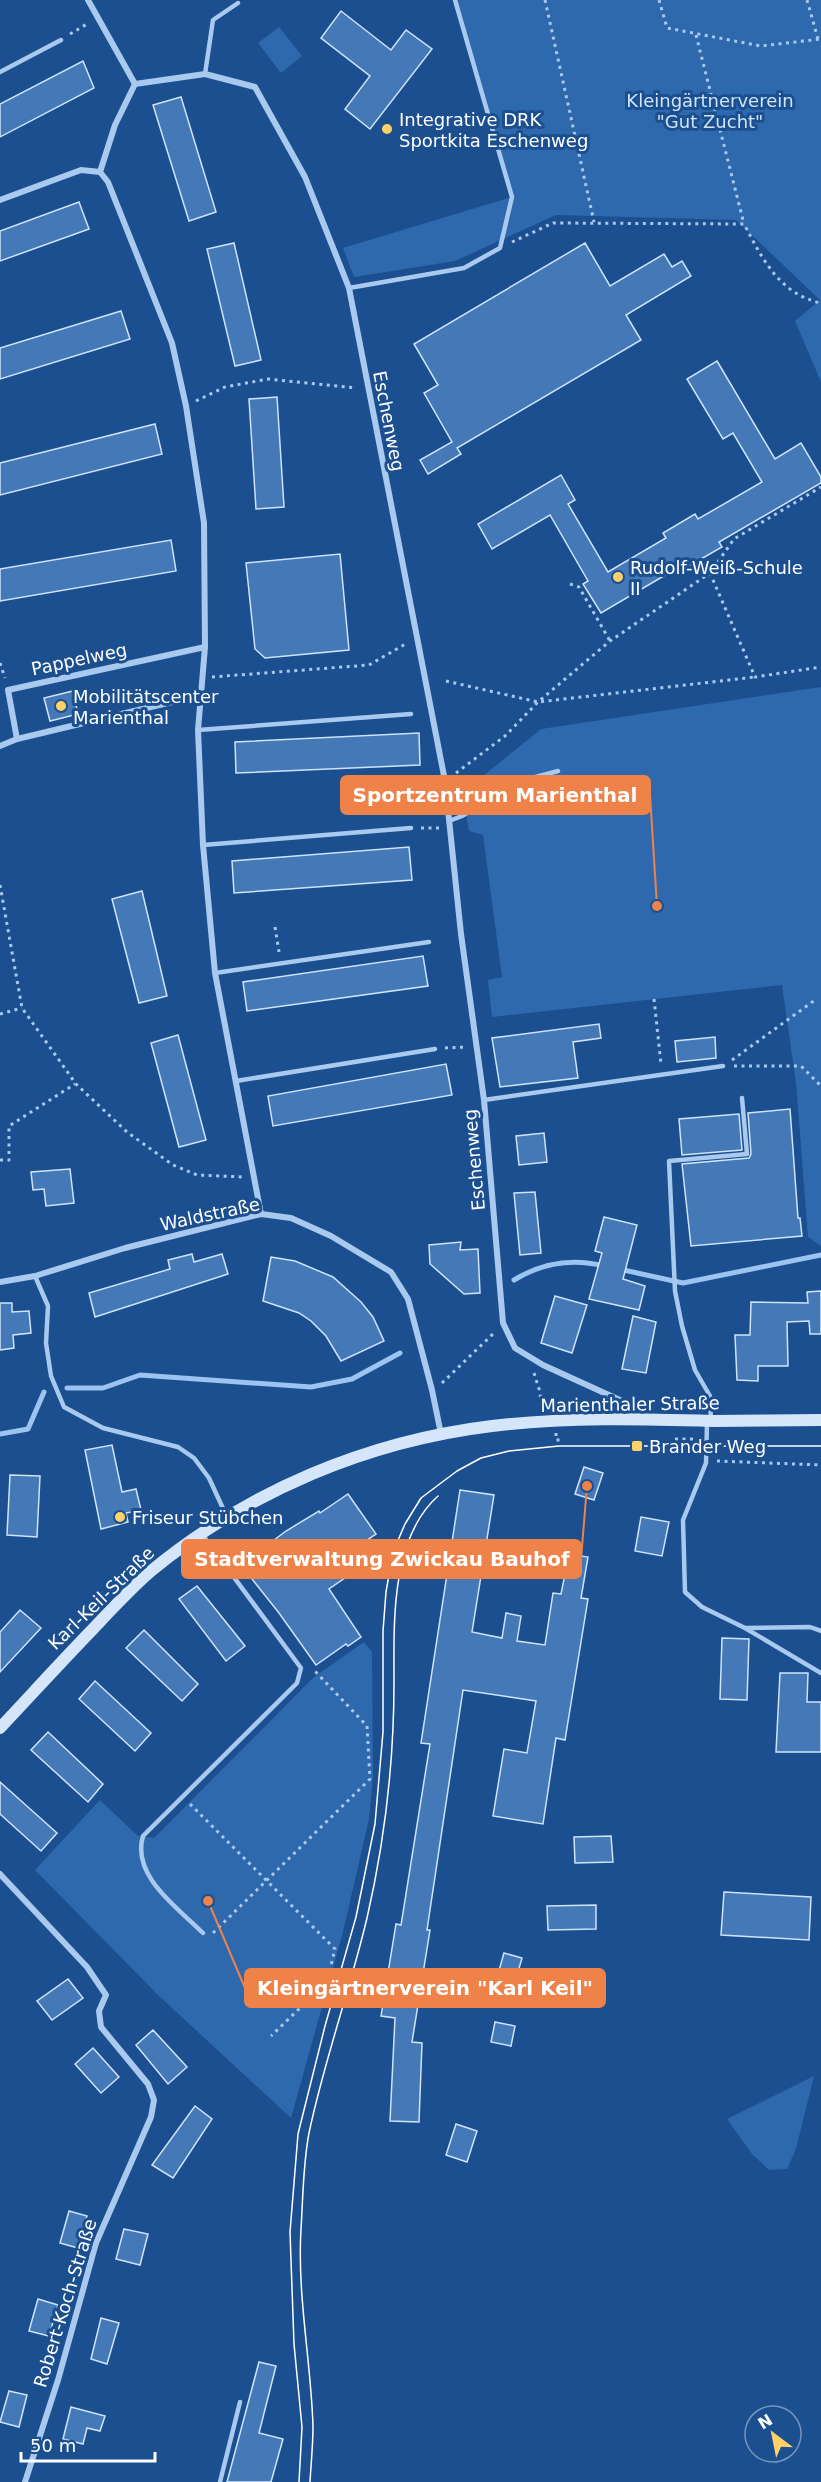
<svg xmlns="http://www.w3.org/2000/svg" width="821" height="2482" viewBox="0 0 821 2482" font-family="'DejaVu Sans',sans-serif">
  <rect width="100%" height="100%" fill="#1b4f8f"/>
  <g fill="#2e69ad">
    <path d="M457 0H821V382L795 321 820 300 736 220 556 215 455 261 354 277 343 248 512 197Z"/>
    <path d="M279 27 302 56 281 73 258 43Z"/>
    <path d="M821 687V1246L808 1237 796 1083 782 985 492 1017 488 980 502 977 483 835 469 831 462 793 541 729Z"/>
    <path d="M364 1642 372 1652 373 1777 369 1819 343 1932 291 2118 159 1996 35 1870 100 1800 138 1836 154 1838 314 1677Z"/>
    <path d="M814 2076 796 2149 787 2169 769 2170 752 2154 727 2119Z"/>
  </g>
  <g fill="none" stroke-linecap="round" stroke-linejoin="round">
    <g stroke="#9cc4f0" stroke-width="5">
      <path d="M619 1269 683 1283 821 1255"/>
      <path d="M514 1280C542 1263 572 1258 604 1266"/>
      <path d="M67 1388H103L140 1375 311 1387 352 1379 400 1353"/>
      <path d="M0 1434 28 1429 44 1392"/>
    </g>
  </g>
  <g fill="#4478b7" stroke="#cfe3fa" stroke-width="1.5">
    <path d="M341 11 391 50 406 30 432 49 370 129 345 109 370 76 321 38Z"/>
    <path d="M83 61 94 88 0 137V104Z"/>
    <path d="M181 97 216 212 189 221 153 105Z"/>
    <path d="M79 202 89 229 0 261V231Z"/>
    <path d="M234 243 261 360 235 366 207 249Z"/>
    <path d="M585 243 610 286 664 254 672 267 682 261 691 276 626 315 641 340 457 448 461 454 428 474 420 460 452 442 424 393 438 385 414 344Z"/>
    <path d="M121 311 130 339 0 379V348Z"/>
    <path d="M717 361 775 459 801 443 821 477V483L719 542 722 547 687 567 684 564 601 613 583 584 588 581 550 515 492 549 478 524 561 475 575 500 568 504 608 572 666 538 663 533 695 514 698 519 762 482 733 433 723 439 687 379Z"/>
    <path d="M277 397 284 507 256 509 249 399Z"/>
    <path d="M155 424 162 454 0 495V463Z"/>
    <path d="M171 540 176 571 0 601V569Z"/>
    <path d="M340 554 349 650 265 658 255 649 246 563Z"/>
    <path d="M73 691 78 714 50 721 44 698Z"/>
    <path d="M419 733 420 765 236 773 235 742Z"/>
    <path d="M409 847 412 880 234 893 232 861Z"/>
    <path d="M142 891 167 996 139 1003 112 899Z"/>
    <path d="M423 956 428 986 247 1011 243 982Z"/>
    <path d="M599 1024 601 1038 573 1042 578 1078 500 1087 492 1038Z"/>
    <path d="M178 1035 206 1140 179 1147 151 1043Z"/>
    <path d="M715 1037 716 1058 677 1062 675 1041Z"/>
    <path d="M446 1064 452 1095 273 1126 268 1096Z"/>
    <path d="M790 1109 798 1218H800L802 1236 691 1246 682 1164 749 1158 751 1154 748 1113Z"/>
    <path d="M739 1114 742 1150 682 1155 679 1119Z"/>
    <path d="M544 1133 547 1162 519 1165 516 1136Z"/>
    <path d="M70 1169 74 1203 46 1206 44 1189 33 1190 31 1172Z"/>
    <path d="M535 1192 541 1253 520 1255 514 1193Z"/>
    <path d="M604 1217 637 1225 623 1279 645 1286 639 1310 589 1299 602 1253 595 1251Z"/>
    <path d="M461 1242 460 1250 478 1249 480 1293 464 1294 430 1264 429 1245Z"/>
    <path d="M192 1254 194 1262 222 1254 228 1274 95 1317 89 1293 170 1269 168 1260Z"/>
    <path d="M271 1257 295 1261 333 1277 361 1302 373 1317 384 1341 341 1361 326 1336 311 1321 299 1313 263 1301Z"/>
    <path d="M821 1291V1334H810L809 1321 787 1322 788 1366H758V1381L737 1380 735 1335H750L751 1302 808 1303 807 1292Z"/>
    <path d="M555 1296 587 1305 572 1353 541 1343Z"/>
    <path d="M0 1303H12V1312L29 1311 31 1333 13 1335 14 1348 0 1350Z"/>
    <path d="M633 1316 656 1322 646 1373 622 1369Z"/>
    <path d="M112 1445 122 1492 136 1489 141 1510 126 1513 128 1522 101 1529 85 1450Z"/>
    <path d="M584 1467 603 1473 594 1500 575 1494Z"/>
    <path d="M10 1475 40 1476 37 1537 7 1535Z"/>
    <path d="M460 1490 494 1495 472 1632 502 1638 506 1613 521 1616 517 1641 545 1645 553 1593 561 1594 569 1554 588 1557 581 1598 588 1599 565 1740 556 1738 543 1824 493 1816 504 1749 527 1753 536 1701 463 1690 427 1930H430L412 2042 422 2043 419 2122 390 2121 395 2018 381 2016 396 1924 401 1925 430 1744 421 1743Z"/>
    <path d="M348 1494 376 1534 348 1553 358 1569 329 1589 361 1637 348 1646 346 1644 316 1665 279 1613 241 1565 286 1531 319 1511 320 1513Z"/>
    <path d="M641 1517 669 1522 662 1556 635 1551Z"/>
    <path d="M197 1586 245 1646 226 1661 179 1599Z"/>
    <path d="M20 1610 41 1628 0 1672V1632Z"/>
    <path d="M144 1630 198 1684 182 1701 126 1648Z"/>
    <path d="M722 1638 749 1639 747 1700 720 1699Z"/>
    <path d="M780 1673H808L807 1702H821V1752H776Z"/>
    <path d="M95 1681 151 1733 135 1751 79 1699Z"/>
    <path d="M48 1732 103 1784 88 1802 31 1750Z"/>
    <path d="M0 1782 57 1833 41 1851 0 1814Z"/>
    <path d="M611 1836 613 1862 575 1863 574 1837Z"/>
    <path d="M724 1892 811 1897 809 1940 721 1935Z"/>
    <path d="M596 1905V1929L548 1930 547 1906Z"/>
    <path d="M504 1953 522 1958 516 1979 498 1974Z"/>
    <path d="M68 1979 83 1998 52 2020 37 2001Z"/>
    <path d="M495 2022 515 2026 511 2046 491 2042Z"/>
    <path d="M153 2030 187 2067 168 2084 136 2045Z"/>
    <path d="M93 2048 119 2077 101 2093 75 2064Z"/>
    <path d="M195 2106 212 2119 173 2178 152 2165Z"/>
    <path d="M456 2124 477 2131 467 2162 446 2155Z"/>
    <path d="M69 2211 87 2216 78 2248 60 2243Z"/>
    <path d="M124 2229 148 2234 140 2265 116 2259Z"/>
    <path d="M38 2299 58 2305 49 2336 29 2331Z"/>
    <path d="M101 2318 119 2323 107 2364 91 2359Z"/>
    <path d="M259 2362 276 2366 259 2433 283 2439 271 2482H227Z"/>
    <path d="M9 2391 27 2395 19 2427 0 2422Z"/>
    <path d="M71 2407 105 2416 100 2431 87 2428 83 2444 63 2439Z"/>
  </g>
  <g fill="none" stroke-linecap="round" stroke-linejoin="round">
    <g stroke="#a9c9ee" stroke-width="3" stroke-dasharray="3 4.5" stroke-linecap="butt">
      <path d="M545 0 594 222"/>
      <path d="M659 0 667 28 761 46 821 39"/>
      <path d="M807 0 818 39"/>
      <path d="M70 34 87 24"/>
      <path d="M696 35 744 224"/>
      <path d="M512 242 553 223 744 224C762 258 779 294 821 303"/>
      <path d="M196 401 225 387 268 379 356 388"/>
      <path d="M710 573 755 677 821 667"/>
      <path d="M570 584 579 587 610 641"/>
      <path d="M0 663 5 678"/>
      <path d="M212 677 369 665 407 643"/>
      <path d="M446 681 538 702 755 677"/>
      <path d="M456 773 505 736 538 702 610 641 710 573 734 539 821 487"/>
      <path d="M421 828H439"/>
      <path d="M0 885 22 1008 76 1084 127 1132 173 1165 197 1175 244 1177"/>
      <path d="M275 927 279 952"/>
      <path d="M654 999 661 1064"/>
      <path d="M0 1014 22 1008"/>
      <path d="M445 1048 466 1047"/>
      <path d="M732 1060 815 1000"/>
      <path d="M734 1066H801L821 1086"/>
      <path d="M0 1160H9V1126L75 1084"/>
      <path d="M534 1373 540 1392 541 1405 555 1403V1406"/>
      <path d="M442 1383 496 1331"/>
      <path d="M556 1433V1440H562"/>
      <path d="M675 1439H696"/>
      <path d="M717 1461 821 1465"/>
      <path d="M190 1804 335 1949 327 1982 271 2036"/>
      <path d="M213 1933 370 1779 367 1726 314 1670"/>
    </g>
    <g stroke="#a9c9ee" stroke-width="4.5">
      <path d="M0 72 61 40"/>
      <path d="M205 74 213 20 238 3"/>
      <path d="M349 288 464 268 500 248 512 197 455 0"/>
      <path d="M198 730 411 714"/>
      <path d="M449 821 462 816 517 782 558 771"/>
      <path d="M203 845 411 828"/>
      <path d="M215 973 429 942"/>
      <path d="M236 1081 435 1049"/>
      <path d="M484 1100 723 1066"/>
      <path d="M35 1276 48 1306 46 1343 51 1376 64 1407 103 1428 178 1447 194 1458 209 1478 226 1515"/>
      <path d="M711 1421 710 1396 695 1370 682 1326 675 1291 669 1161 747 1154 742 1098"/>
      <path d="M707 1423 706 1463 683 1520 685 1592 702 1607 745 1628 821 1673"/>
      <path d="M202 1534 301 1668 297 1683 143 1836C131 1876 178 1908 203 1933"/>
      <path d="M745 1628 810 1627 821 1631"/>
      <path d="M220 2482 240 2402"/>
    </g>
    <g stroke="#a9c9ee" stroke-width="6">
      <path d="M88 0 135 84"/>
      <path d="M0 200 81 170 100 172"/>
      <path d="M17 739 8 690 205 647"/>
      <path d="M0 746 17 739 201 695"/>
      <path d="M261 1214 215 973 203 845 198 730 205 647 204 523 186 406 172 343 108 182 100 172 115 125 135 84 205 74 255 87 305 177 349 288 445 781 461 934 484 1100 503 1323 515 1348 543 1365 622 1401 635 1418"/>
      <path d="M0 1282 35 1276 125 1248 261 1214 291 1218 331 1236 391 1272 408 1299 432 1390 441 1434"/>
      <path d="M0 1874 87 1967 106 1995 99 2011 101 2027 148 2084 154 2100 151 2117 96 2243 58 2380 25 2482"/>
    </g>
    <path stroke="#d6e6fa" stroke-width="12" d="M0 1728C31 1695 61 1662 92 1630 111 1610 130 1589 151 1571 248 1491 368 1441 492 1426 566 1417 640 1419 714 1421 750 1421 785 1420 821 1420"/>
    <g stroke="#fff" stroke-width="1.5">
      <path d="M299 2482 302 2427 294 2344 290 2232 298 2134 325 2026 356 1917 375 1824 383 1732V1631L386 1592 393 1552 405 1524 421 1498 457 1471 481 1458 509 1451 559 1446H821"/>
      <path d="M310 2482C311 2464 313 2445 313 2426 311 2361 297 2295 301 2229 303 2198 303 2164 309 2133 324 2061 350 1990 367 1918 385 1840 394 1762 394 1682 394 1624 390 1539 438 1496"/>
    </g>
  </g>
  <g fill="#ffd166" stroke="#1b4f8f" stroke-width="2">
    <circle cx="387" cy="129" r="6"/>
    <circle cx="618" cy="577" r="6"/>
    <circle cx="61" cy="706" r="6"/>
    <rect x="631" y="1440" width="12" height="12" rx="3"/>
    <circle cx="120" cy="1517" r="6"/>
  </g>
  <g text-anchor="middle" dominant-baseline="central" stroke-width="6" stroke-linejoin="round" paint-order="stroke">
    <g font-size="18" fill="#cfe3fa" stroke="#1b4f8f">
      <text x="710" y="100">Kleingärtnerverein<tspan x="710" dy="21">"Gut Zucht"</tspan></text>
    </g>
    <g font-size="18" fill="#fff" stroke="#1b4f8f" text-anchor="start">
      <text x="399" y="119">Integrative DRK<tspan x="399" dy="21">Sportkita Eschenweg</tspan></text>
      <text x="630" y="567">Rudolf-Weiß-Schule<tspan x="630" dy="21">II</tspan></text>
      <text x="73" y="696">Mobilitätscenter<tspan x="73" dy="21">Marienthal</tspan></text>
      <text x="649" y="1446">Brander Weg</text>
      <text x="132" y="1517">Friseur Stübchen</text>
    </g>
    <g font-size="18" fill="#fff" stroke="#1b4f8f">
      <text transform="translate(389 421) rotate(79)">Eschenweg</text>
      <text transform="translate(79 659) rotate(-12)">Pappelweg</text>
      <text transform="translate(474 1160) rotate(-95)">Eschenweg</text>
      <text transform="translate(210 1214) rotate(-12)">Waldstraße</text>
      <text transform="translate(630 1404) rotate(-1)">Marienthaler Straße</text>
      <text transform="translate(101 1598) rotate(-44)">Karl-Keil-Straße</text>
      <text transform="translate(65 2303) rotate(-73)">Robert-Koch-Straße</text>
    </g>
  </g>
  <path fill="none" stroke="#ee8249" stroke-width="2" d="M657 906L650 795M587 1486L581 1559M208 1901L245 1988"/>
  <g fill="#ee8249" stroke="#1b4f8f" stroke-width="2">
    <circle cx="657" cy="906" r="6"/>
    <circle cx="587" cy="1486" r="6"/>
    <circle cx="208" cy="1901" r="6"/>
  </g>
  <g fill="#ee8249" stroke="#ee8249" stroke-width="2">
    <rect x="341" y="776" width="309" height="38" rx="6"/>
    <rect x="182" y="1540" width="399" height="38" rx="6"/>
    <rect x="245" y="1969" width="360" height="38" rx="6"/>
  </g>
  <g font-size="20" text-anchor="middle" font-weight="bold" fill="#fff">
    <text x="495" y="802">Sportzentrum Marienthal</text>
    <text x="382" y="1566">Stadtverwaltung Zwickau Bauhof</text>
    <text x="425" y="1995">Kleingärtnerverein "Karl Keil"</text>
  </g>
  <g transform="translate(773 2434) rotate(328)"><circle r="28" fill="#1b4f8f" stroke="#7695bc" stroke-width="1.5"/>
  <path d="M0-4.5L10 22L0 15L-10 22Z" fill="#ffd166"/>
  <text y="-9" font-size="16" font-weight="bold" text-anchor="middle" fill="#ffffff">N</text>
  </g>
  <path d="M21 2452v9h134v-9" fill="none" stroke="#ffffff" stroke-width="3"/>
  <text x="30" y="2452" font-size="18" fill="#ffffff" stroke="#1b4f8f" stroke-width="4.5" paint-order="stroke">50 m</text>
</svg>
